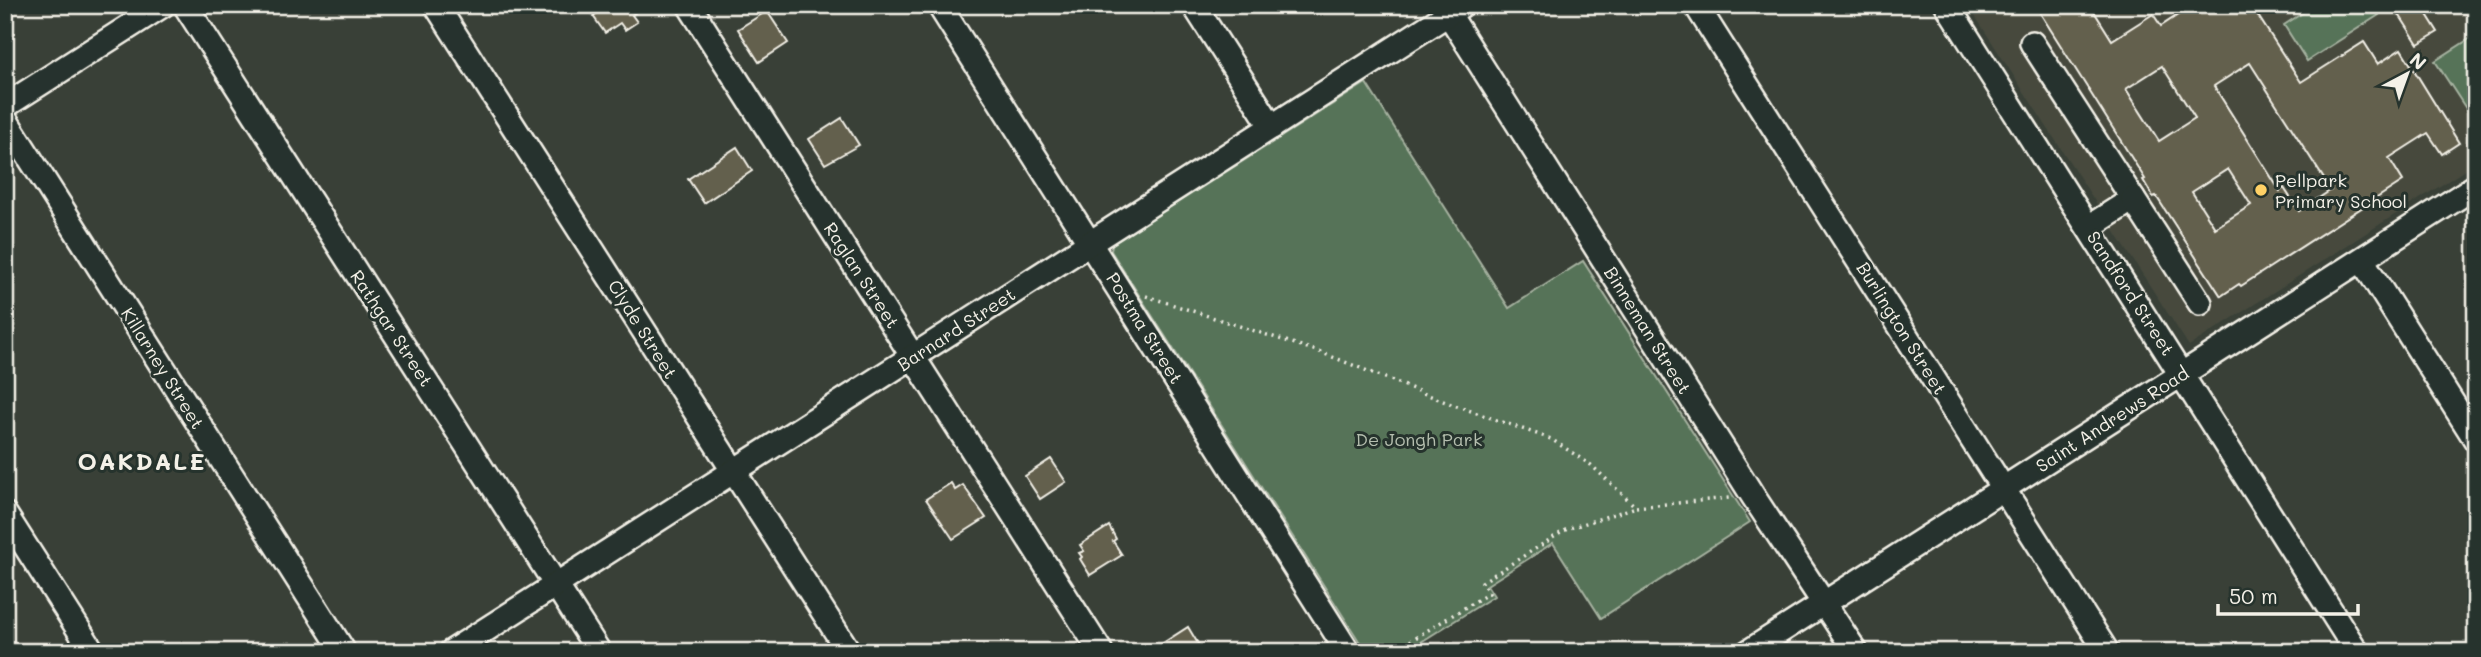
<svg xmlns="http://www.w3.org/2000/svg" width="2481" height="657" viewBox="0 0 2481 657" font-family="Mali,sans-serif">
  <rect width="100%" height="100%" fill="#394037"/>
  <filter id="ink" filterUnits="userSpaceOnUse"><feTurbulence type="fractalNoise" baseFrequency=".0143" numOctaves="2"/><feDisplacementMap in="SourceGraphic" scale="14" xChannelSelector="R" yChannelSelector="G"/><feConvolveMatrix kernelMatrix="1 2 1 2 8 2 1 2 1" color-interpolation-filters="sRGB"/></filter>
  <g filter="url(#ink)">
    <path fill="#464a3e" d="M1985 5H2476V163L2189 346 1973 13Z"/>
    <g fill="#577359" stroke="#a6b2a0" stroke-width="2">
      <path d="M2315 5H2373L2379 15 2307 61 2284 25Z"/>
      <path d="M2471 38 2476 46V124L2435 61Z"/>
      <path d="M1366 83 1509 308 1583 261 1750 522 1601 618 1553 543 1487 585 1494 596 1405 652H1366L1111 251 1112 244Z"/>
    </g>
    <g fill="#64604d" stroke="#f4f1e8" stroke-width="2" fill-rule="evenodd">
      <path d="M609 5H646L632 15 637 22 625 30 620 23 605 33 593 16Z"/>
      <path d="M2035 5H2090L2112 40 2153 14 2161 26 2193 5H2251L2301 82 2364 42 2378 64 2401 49 2459 143 2442 154 2428 133 2389 158 2403 181 2241 286 2239 284 2221 296 2156 196 2153 197 2143 180 2145 179ZM2250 63 2331 190 2299 211 2284 188 2280 191 2214 86ZM2162 66 2195 118 2159 141 2126 89ZM2228 169 2251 205 2215 228 2192 192Z"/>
      <path d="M2393 5H2421L2438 32 2418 44Z"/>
      <path d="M767 11 788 43 759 62 738 29Z"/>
      <path d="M842 118 859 145 825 164 809 139Z"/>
      <path d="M737 147 752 171 704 203 688 179Z"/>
      <path d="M1051 459 1066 482 1040 499 1025 476Z"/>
      <path d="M951 483 955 490 963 485 986 518 953 539 926 499Z"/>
      <path d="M1109 526 1116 539 1113 541 1122 555 1090 575 1080 559 1082 557 1079 553 1084 551 1080 545Z"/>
      <path d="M1188 627 1203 652H1149Z"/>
    </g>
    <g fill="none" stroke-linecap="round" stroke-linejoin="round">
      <defs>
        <g id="minor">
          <path d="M185 5 599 652"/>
          <path d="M436 5 849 652"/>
          <path d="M689 5 1101 652"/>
          <path d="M939 5 1348 652"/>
          <path d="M1194 5 1272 127"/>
          <path d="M1443 5 1753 496 1856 652"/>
          <path d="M1696 5 2107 652"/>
          <path d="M1947 5 2357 652"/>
          <path d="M2032 43 2133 199 2089 227"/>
          <path d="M5 106 163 5"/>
          <path d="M5 119 344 652"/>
          <path d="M2133 199 2200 303"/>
          <path d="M2362 260 2476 440"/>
          <path d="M5 514 93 652"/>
          <path d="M451 652 1462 5"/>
          <path d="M1748 652 2476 186"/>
        </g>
      </defs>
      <use href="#minor" stroke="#f4f1e8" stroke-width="28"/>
      <g stroke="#f4f1e8" stroke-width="3.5" stroke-dasharray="2 5" stroke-linecap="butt">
        <path d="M1146 296 1320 352 1451 404 1551 439 1591 465 1636 507 1729 498"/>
        <path d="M1392 652 1489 593 1482 582 1567 529 1636 507"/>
      </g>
      <use href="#minor" stroke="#26332d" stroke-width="23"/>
    </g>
  </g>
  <circle fill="#ffd166" stroke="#26332d" stroke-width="2.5" cx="2261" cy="190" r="7"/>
  <g text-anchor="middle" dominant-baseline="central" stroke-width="6" stroke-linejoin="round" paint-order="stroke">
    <g font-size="18" fill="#f4f1e8" stroke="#26332d" text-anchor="start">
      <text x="2275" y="180">Pellpark<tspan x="2275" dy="21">Primary School</tspan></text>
    </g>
    <g font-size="18" fill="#f4f1e8" stroke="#26332d">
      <text transform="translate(862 275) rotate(57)">Raglan Street</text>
      <text transform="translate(2131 293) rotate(57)">Sandford Street</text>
      <text transform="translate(392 328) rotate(57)">Rathgar Street</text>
      <text transform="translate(1145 328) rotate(58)">Postma Street</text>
      <text transform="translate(1902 328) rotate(58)">Burlington Street</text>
      <text transform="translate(643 329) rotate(58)">Clyde Street</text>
      <text transform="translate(956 329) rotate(-33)">Barnard Street</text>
      <text transform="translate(1648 330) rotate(58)">Binneman Street</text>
      <text transform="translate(163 368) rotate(58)">Killarney Street</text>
      <text transform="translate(2112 419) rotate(-33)">Saint Andrews Road</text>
    </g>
    <g font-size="18" fill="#b5bfaf" stroke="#26332d">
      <text x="1419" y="439">De Jongh Park</text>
    </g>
    <g font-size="24" font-weight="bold" letter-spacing="2" fill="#f4f1e8" stroke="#26332d">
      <text x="142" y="460">OAKDALE</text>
    </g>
  </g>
  <rect width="2481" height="657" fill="none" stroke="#26332d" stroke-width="28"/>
  <rect x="14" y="14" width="2453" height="629" fill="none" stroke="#f4f1e8" stroke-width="2.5" filter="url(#ink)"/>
  <g transform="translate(2407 74) rotate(41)" stroke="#26332d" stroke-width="5" paint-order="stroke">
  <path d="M0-5L12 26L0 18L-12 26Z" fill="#f4f1e8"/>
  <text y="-10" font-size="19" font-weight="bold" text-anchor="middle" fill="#f4f1e8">N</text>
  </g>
  <path d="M2218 604v10h140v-10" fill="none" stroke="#f4f1e8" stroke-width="3.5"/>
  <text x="2229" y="604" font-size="21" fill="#f4f1e8" stroke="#26332d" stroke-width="5" paint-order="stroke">50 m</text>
</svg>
